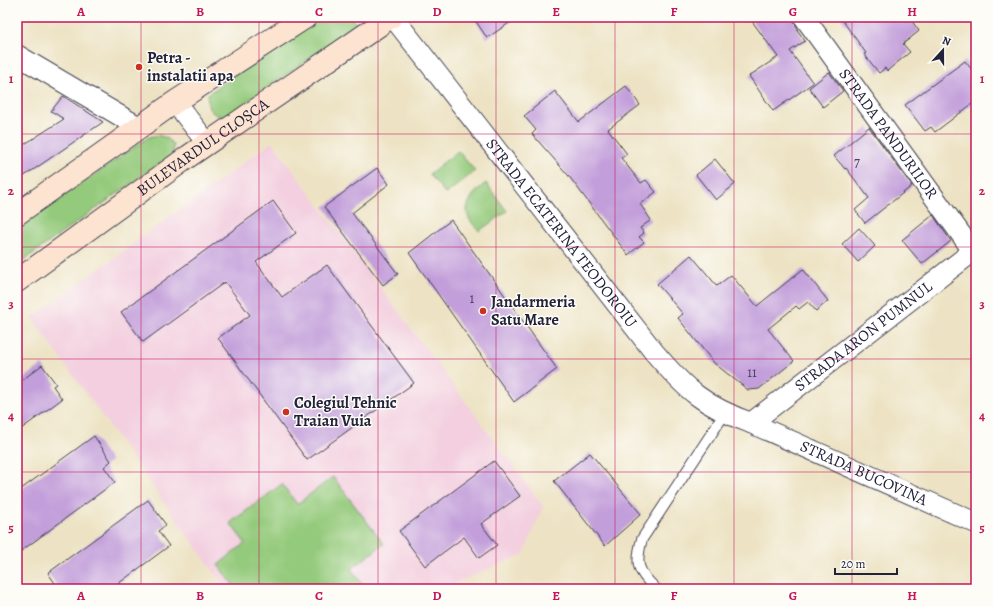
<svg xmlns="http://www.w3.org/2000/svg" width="993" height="606" viewBox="0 0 993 606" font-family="Alegreya,serif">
  <rect width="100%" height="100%" fill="#fdfcf7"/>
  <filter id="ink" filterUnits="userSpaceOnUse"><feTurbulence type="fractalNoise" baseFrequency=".025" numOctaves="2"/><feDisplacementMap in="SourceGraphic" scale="8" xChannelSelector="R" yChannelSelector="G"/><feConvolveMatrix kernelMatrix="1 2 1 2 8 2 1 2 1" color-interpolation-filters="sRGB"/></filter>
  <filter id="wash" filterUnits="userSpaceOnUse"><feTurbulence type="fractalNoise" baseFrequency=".012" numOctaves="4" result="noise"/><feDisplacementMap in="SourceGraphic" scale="16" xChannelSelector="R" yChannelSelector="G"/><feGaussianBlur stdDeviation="0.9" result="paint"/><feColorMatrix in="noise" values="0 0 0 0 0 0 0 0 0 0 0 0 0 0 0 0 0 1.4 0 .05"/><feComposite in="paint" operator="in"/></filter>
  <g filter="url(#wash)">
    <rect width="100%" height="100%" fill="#ede3c4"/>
    <path fill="#f3cfdf" d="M272 142 543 506 524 554 442 589H226L32 318Z"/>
    <g fill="#94ca7c" stroke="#5b765c">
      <path d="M317 17H350L358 25 225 117C211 115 206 109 208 94Z"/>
      <path d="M158 135 167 138 173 144V154L17 265V228L149 137Z"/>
      <path d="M458 151 475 171 446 194 429 174Z"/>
      <path d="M486 183 507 211 479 231C476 227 471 223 469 218 462 205 476 190 486 183Z"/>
      <path d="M333 477 384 544 351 569 366 589H236L218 565 245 543 230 523 282 484 297 504Z"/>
    </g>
    <g id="blocks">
      <g fill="#c29eda">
        <path d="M473 17H518L487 38Z"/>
        <path d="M749 17H793L798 31 805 41 790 51 813 83 773 111 749 76 778 57Z"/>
        <path d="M840 17H909L919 31 903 44 910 52 887 71 885 68 879 73 864 54 866 53Z"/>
        <path d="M965 61 976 75V101L935 132 931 127 925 131 905 105Z"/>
        <path d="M829 72 843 91 823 107 809 88Z"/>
        <path d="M626 86 640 105 608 129 627 154 621 158 641 183 646 180 656 192 640 204 651 220 640 228 644 233 639 237 644 242 628 255 568 175 532 134 536 130 524 116 555 91 579 122Z"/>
        <path d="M63 96 103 122 17 181V149L64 119 51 111Z"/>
        <path d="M869 127 912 186 865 223 855 210 869 198 846 168 845 169 834 156Z"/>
        <path d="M715 159 735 184 716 200 696 175Z"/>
        <path d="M377 168 389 184 352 213 398 274 383 285 324 207Z"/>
        <path d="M273 201 296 233 256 262 282 297 327 265 414 383 307 460 218 338 250 315 225 282 143 342 121 312Z"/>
        <path d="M933 215 951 241 922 264 902 240Z"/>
        <path d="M451 220 557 369 514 402 409 253Z"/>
        <path d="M859 228 875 246 858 262 842 244Z"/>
        <path d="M691 255 717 286 731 275 757 306 803 269 828 301 816 311 808 302 799 309 796 306 768 329 794 361 759 389 748 390 714 363 678 318 683 314 657 284Z"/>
        <path d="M42 365 56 384 53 386 62 399 17 432V384Z"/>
        <path d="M94 436 111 461 104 467 115 482 17 554V492Z"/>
        <path d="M590 453 641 514 605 546 554 481Z"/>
        <path d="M494 461 520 496 481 524 497 545 479 558 464 537 425 566 399 531Z"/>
        <path d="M148 500 166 525 158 531 169 546 111 589H59L48 573Z"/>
      </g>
    </g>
  </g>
  <g filter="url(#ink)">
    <use href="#blocks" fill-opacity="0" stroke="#403f50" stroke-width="1"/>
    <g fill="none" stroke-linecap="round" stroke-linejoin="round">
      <defs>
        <path id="lane" d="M656 589C637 571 635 564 642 539L725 413"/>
        <g id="street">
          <path id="s1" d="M393 17 654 352C686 390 704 406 751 423L976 523"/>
          <path id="s2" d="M804 17 973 251"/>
          <path d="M17 55 139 127"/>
          <path d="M175 102 207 143"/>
          <path id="s3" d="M751 423 976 249"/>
        </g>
        <g id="secondary">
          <path d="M17 214 175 102 306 17"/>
          <path id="s4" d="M17 281 189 156 391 17"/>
        </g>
      </defs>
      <use href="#lane" stroke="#403f50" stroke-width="12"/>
      <use href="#street" stroke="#403f50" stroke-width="22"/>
      <use href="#secondary" stroke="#403f50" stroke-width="24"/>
      <use href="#lane" stroke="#fff" stroke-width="10"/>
      <use href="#street" stroke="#fff" stroke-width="20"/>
      <use href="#secondary" stroke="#fde4d1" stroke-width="22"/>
    </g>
  </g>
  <path fill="none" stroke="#c2185b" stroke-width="1" stroke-opacity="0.55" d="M141 17V589M259 17V589M378 17V589M496 17V589M615 17V589M734 17V589M852 17V589M17 134H976M17 247H976M17 359H976M17 472H976"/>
  <g fill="#c8321e" stroke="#fdfcf7" stroke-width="1.5">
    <circle cx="139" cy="67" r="4"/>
    <circle cx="483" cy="311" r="4"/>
    <circle cx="286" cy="412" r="4"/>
  </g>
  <g text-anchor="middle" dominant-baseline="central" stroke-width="3" stroke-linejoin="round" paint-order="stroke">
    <g font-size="14" fill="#4a4163">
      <text x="857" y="162">7</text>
      <text x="472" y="298">1</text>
      <text x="752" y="372">11</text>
    </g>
    <g font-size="16" font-weight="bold" fill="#22223b" stroke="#fdfcf7" text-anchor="start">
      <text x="147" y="58">Petra -<tspan x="147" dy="18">instalatii apa</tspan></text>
      <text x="491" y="302">Jandarmeria<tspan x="491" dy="18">Satu Mare</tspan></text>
      <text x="294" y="403">Colegiul Tehnic<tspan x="294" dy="18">Traian Vuia</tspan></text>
    </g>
    <g font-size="16" fill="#22223b" stroke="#fdfcf7">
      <text stroke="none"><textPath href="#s2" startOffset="144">STRADA PANDURILOR</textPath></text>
      <text stroke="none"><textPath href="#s4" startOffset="229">BULEVARDUL CLOȘCA</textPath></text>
      <text stroke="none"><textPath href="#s1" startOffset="274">STRADA ECATERINA TEODOROIU</textPath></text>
      <text stroke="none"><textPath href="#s3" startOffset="142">STRADA ARON PUMNUL</textPath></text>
      <text stroke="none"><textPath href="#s1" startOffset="670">STRADA BUCOVINA</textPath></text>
    </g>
  </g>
  <rect width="993" height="606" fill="none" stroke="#fdfcf7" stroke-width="44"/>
  <g transform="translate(943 50) rotate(21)" stroke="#fdfcf7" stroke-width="3" paint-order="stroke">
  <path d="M0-3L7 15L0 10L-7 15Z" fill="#22223b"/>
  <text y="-6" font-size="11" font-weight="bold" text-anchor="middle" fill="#22223b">N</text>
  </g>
  <path d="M835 568v6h62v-6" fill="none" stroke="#22223b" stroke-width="2"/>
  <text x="841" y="568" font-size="12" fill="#22223b" stroke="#fdfcf7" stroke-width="3" paint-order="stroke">20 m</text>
  <rect x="22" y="22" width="949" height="562" fill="none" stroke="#c2185b" stroke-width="1.5"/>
  <g font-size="13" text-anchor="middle" font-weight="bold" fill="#c2185b">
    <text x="81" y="16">A</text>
    <text x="200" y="16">B</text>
    <text x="319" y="16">C</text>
    <text x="437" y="16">D</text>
    <text x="556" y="16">E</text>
    <text x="674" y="16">F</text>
    <text x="793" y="16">G</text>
    <text x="912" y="16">H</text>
    <text x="11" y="83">1</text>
    <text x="982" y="83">1</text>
    <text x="11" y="195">2</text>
    <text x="982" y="195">2</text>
    <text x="11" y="308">3</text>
    <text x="982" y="308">3</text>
    <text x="11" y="420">4</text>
    <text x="982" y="420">4</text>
    <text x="11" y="532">5</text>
    <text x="982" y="532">5</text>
    <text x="81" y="600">A</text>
    <text x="200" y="600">B</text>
    <text x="319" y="600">C</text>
    <text x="437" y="600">D</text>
    <text x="556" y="600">E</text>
    <text x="674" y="600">F</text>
    <text x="793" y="600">G</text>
    <text x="912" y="600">H</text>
  </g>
</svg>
